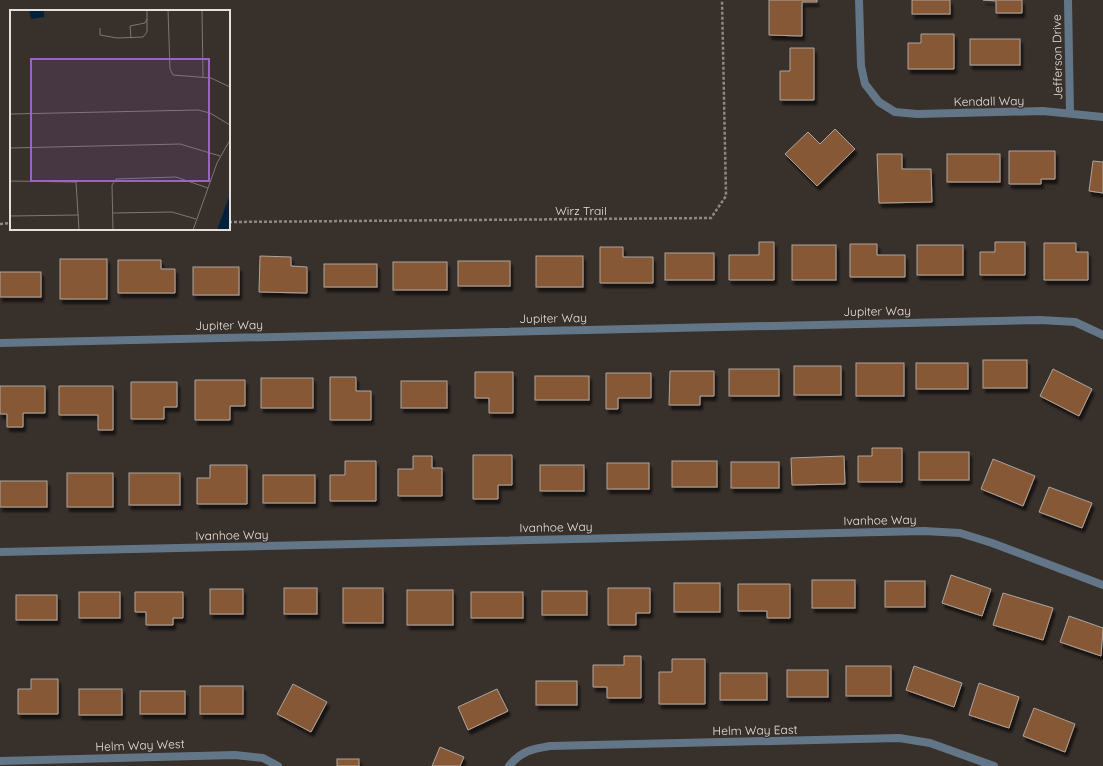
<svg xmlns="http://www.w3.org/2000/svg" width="1103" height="766" viewBox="0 0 1103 766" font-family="Quicksand,sans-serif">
  <defs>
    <filter id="shadow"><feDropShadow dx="2.5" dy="4.5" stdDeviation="1" flood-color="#0009"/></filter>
  </defs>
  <rect width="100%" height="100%" fill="#38302b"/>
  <g fill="#875834" stroke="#ada49d" filter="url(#shadow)">
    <path d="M769 0H817V2H802V36L769 35Z"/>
    <rect x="912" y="0" width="38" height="14"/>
    <path d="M983 0H1022V13H996V1Z"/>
    <path d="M921 34H954V69H908V43H921Z"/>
    <rect x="970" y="39" width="50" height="26"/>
    <path d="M790 48H814V100H780V71H790Z"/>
    <path d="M835 129 855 149 817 186 785 154 808 132 820 144Z"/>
    <path d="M1009 151H1055V179H1041V184H1009Z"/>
    <path d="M877 154H902V169H931L932 202 879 203Z"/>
    <rect x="947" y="154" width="53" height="28"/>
    <path d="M1093 161 1103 162V193L1089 191Z"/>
    <path d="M759 242H774V280H729V255H759Z"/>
    <path d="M995 242H1025V275H980V252H995Z"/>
    <path d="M1044 243H1076V252H1088V280H1044Z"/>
    <path d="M850 244H877V255H905V277H850Z"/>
    <rect x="792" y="245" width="44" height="35"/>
    <rect x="917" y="245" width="46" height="30"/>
    <path d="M600 247H623V257H653V283H600Z"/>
    <rect x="665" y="253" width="49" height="27"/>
    <path d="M260 256 291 257V266L307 267V293L259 292Z"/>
    <rect x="536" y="256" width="47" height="31"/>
    <rect x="60" y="259" width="47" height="40"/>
    <path d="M118 260H161V269H175V293H118Z"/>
    <rect x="458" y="261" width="52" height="25"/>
    <rect x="393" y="262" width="54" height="28"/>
    <rect x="324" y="264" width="53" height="23"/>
    <rect x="193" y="267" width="46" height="28"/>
    <rect x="0" y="272" width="41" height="25"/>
    <rect x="983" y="360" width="44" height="28"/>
    <rect x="856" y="363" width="48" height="33"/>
    <rect x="916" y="363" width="52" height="26"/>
    <rect x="794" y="366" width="47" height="29"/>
    <rect x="729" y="369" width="50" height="27"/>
    <path d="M1053 369 1092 389 1079 416 1040 396Z"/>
    <path d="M670 371H714V396H700V405H669Z"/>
    <path d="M475 372H513V413H489V398H475Z"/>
    <path d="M606 373H651V398H618V409H606Z"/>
    <rect x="535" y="376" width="54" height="24"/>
    <path d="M330 377H356V391H371V420H330Z"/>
    <rect x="261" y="378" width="52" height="30"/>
    <path d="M195 380H245V406H230V420H195Z"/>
    <rect x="401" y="381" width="46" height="27"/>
    <path d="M131 382H177V407H164V419H131Z"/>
    <path d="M0 386H45V413H23V427H7V414H0Z"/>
    <path d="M59 386H113V430H98V415H59Z"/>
    <path d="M872 448H902V482H858V456H872Z"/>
    <rect x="919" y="452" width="50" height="28"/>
    <path d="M473 455H512V485H498V499H473Z"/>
    <path d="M413 456H432V468H442V496H398V469H413Z"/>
    <path d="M844 456 845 484 792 485 791 458Z"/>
    <path d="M993 459 1035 476 1023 506 981 489Z"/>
    <path d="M345 461H376V501H330V475H345Z"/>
    <rect x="672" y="461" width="45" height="26"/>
    <rect x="731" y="462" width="48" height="26"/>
    <rect x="607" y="463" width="42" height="26"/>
    <path d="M210 465H247V504H197V478H210Z"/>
    <rect x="540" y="465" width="44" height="26"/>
    <rect x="67" y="473" width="46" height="34"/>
    <rect x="129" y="473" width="51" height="32"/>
    <rect x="263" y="475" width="52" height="28"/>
    <rect x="0" y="481" width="47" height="26"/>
    <path d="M1049 487 1092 503 1082 528 1039 512Z"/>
    <path d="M951 575 991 589 982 616 942 603Z"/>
    <rect x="812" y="580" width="43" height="28"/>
    <rect x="885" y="581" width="40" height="26"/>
    <rect x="674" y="583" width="46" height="29"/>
    <path d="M738 584H790V618H767V611H738Z"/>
    <rect x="284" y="588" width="33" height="26"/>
    <rect x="343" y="588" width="40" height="35"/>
    <path d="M608 588H650V613H636V625H608Z"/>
    <rect x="210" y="589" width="33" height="25"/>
    <rect x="407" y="590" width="46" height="35"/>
    <rect x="542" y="591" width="45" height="24"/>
    <rect x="79" y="592" width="41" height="26"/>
    <path d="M135 592H183V618H173V625H146V612H135Z"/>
    <rect x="471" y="592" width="52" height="26"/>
    <path d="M1003 593 1053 608 1043 640 993 625Z"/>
    <rect x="16" y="595" width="41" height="25"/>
    <path d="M1069 616 1103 628 1101 656 1060 642Z"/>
    <path d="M624 656H641V698H607V687H593V665H624Z"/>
    <path d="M672 659H705V704H659V672H672Z"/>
    <rect x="846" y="666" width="45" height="30"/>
    <path d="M914 666 962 683 954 707 906 690Z"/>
    <rect x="787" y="670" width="41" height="27"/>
    <rect x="720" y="673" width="47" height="27"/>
    <path d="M31 679H58V714H18V689H31Z"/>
    <rect x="536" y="681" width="41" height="24"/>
    <path d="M979 683 1019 697 1009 728 969 715Z"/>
    <path d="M293 684 327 702 311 732 277 714Z"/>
    <rect x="200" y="686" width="43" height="28"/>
    <rect x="79" y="689" width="43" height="26"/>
    <path d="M497 689 508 711 468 730 458 707Z"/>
    <rect x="140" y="691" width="45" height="23"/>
    <path d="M1034 708 1075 724 1065 752 1023 736Z"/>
    <path d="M440 747 464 757 460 766H432Z"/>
    <rect x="337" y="759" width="22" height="7"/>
  </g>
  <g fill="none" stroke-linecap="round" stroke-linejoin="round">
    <g stroke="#8e8883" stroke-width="2.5" stroke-dasharray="3 2" stroke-linecap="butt">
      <path d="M229 222 711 218 726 196 722 0"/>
      <path d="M0 224 11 223"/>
    </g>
    <g stroke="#627688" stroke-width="8">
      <path d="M859 0 861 66 865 84 879 102 895 112 917 114 1043 111 1103 117"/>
      <path d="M1068 0 1070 113"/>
      <path d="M0 343 1040 320 1075 322 1103 335"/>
      <path d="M0 552 924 531 960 533 992 543 1103 585"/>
      <path d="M0 761 235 755 263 758 278 766"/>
      <path d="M509 766C521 751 532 749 550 746L899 738 930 743 994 766"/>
    </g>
  </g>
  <g text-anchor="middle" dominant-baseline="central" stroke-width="3" stroke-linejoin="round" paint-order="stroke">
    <g font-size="12" fill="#e5e0dc" stroke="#38302b">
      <text transform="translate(1057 57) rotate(-91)">Jefferson Drive</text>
      <text transform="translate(989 101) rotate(-1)">Kendall Way</text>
      <text x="581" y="210">Wirz Trail</text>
      <text transform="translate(877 311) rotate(-1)">Jupiter Way</text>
      <text transform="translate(553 318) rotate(-1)">Jupiter Way</text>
      <text transform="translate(229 325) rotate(-1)">Jupiter Way</text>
      <text transform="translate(880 520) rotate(-1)">Ivanhoe Way</text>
      <text transform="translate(556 527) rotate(-1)">Ivanhoe Way</text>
      <text transform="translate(232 535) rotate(-1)">Ivanhoe Way</text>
      <text transform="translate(755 730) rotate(-1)">Helm Way East</text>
      <text transform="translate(140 745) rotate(-2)">Helm Way West</text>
    </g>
  </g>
  <g transform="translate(10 10)">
    <rect width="220" height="220" fill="#38302b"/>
    <path d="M19 0H34V7L21 9ZM220 186V220H207L218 190Z" fill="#00203b"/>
    <path fill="none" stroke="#7d7672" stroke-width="1" d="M158 0 160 59 163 65 201 68 220 77M192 0 193 67M90 18V25L107 28 133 27 137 22V0M121 28 120 16 135 13 137 9M0 104 188 100 200 103 220 115M0 138 170 134 210 146M0 171 66 172 69 220M103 203 162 202 186 209M0 206 69 205M103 220 102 175 106 169 166 167 198 178M183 220 207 153 220 130"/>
    <path fill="#9b62c8" fill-opacity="0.15" stroke="#9b62c8" stroke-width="2" d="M21 49H199V171H21Z"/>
    <rect width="220" height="220" fill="none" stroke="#e5e0dc" stroke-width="2"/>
  </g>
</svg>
